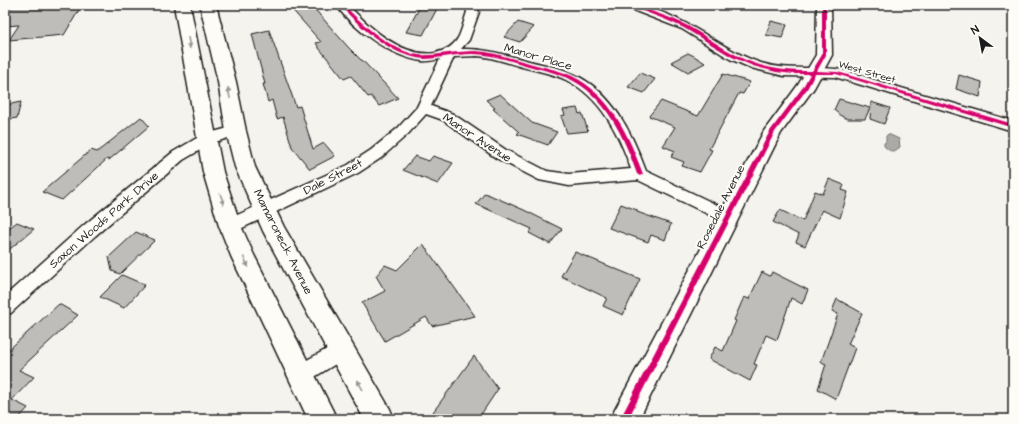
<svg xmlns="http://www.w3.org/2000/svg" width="1018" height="424" viewBox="0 0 1018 424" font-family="'Architects Daughter',sans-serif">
  <rect width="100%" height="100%" fill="#f4f3ee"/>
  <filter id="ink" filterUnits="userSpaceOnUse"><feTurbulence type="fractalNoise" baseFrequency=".025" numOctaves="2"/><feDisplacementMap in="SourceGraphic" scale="8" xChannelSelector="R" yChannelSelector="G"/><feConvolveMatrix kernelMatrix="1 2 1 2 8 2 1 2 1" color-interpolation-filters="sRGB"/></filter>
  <g filter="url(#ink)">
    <path fill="#abaaa6" stroke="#72716f" d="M888 134 899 139 900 147C894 152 891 153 884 146V143L886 142V136Z"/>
    <g fill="#bebdba" stroke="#1c1c1c">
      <path d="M13 5H82L64 35 9 40 19 25 5 26V15Z"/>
      <path d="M288 5H311L348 47 361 60H362L398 98 379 106 371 96 368 97 351 76 344 79 319 48 316 43 321 42Z"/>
      <path d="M421 5H439L423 35 406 32Z"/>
      <path d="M771 21 787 25 782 38 766 35Z"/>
      <path d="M518 22 534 27 520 42 504 37Z"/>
      <path d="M269 30 296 107 300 106 313 149 324 143 335 156 310 169 292 147 283 117 277 119 272 100 268 102 263 84H265L252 34Z"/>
      <path d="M688 53 694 56 705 63 688 72 671 62Z"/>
      <path d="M640 73 655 79 644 93 628 87Z"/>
      <path d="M723 74 750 82 743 94 739 93 709 149 712 150 700 172 682 166 684 162 671 157 675 151 663 146 675 127 649 116 661 101 698 116Z"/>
      <path d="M959 75 982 82 980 97 956 89Z"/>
      <path d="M500 94 532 123 557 132 548 145 517 134 519 132 493 109 495 108 486 100Z"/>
      <path d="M839 99 870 108 865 119H848L841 116 834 110Z"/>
      <path d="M21 102 17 118 5 120V105Z"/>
      <path d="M871 102 890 108 884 124 870 119Z"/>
      <path d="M577 108 579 114 582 113 588 131 567 133 561 116 565 115 563 110Z"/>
      <path d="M141 117 149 126 109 160 107 159 62 200 42 192 91 150 97 152Z"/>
      <path d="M415 156 429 161 433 156 453 163 438 184 403 170Z"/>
      <path d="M829 179 844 185 842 190 848 192 840 218 822 210 805 246 796 242 799 235 773 222 780 210 803 221 815 191 823 194Z"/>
      <path d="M485 193 524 210 562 229 550 244 529 233 532 229 476 204Z"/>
      <path d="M621 204 637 210V212L671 224 665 240 651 235 648 242 609 228Z"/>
      <path d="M17 222 34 229 5 253V231Z"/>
      <path d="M136 232 155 240 120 274 112 271 109 257Z"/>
      <path d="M423 244 475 316 432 326 426 317 385 341 362 303 385 291 376 276 385 265 397 270Z"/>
      <path d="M575 252 640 279 623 315 603 306 607 298 561 276Z"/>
      <path d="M762 272 770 276 772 272 808 290 802 304 791 298 777 340 766 335 754 364 757 365 750 381 709 359 715 347 723 351 736 321 734 320 744 297 749 299Z"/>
      <path d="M122 275 145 285 124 308 100 297Z"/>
      <path d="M837 299 862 313 848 344 855 348 836 399 818 389 826 364 821 362 838 314 832 311Z"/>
      <path d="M59 304 78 315 19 370 34 377 12 400 28 408 18 419H5V353Z"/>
      <path d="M474 356 498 389 478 419H428Z"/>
    </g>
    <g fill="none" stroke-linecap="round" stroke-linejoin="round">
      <defs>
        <g id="minor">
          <path d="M336 5H348C369 27 402 58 435 53 444 51 453 47 458 38 462 31 464 20 467 12L464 5H476L479 12 469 40 461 49C485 48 506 55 529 61 544 65 559 67 573 74 612 91 632 133 646 171L734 213 736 217 734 221 728 223 722 221 638 180 569 186 539 180 496 158 443 120 426 114 408 134 381 158 358 173 236 231 230 232 224 231 222 226 224 221 348 165 371 150 398 128 417 107 440 59C434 60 428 62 422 61 391 57 354 30 336 5ZM477 56C493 57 507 63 522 67 537 71 552 73 566 80 601 97 619 134 631 169L569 174 547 171 506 150 453 114 431 106 454 57Z"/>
          <path d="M623 5C677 5 713 47 761 63 786 71 811 66 836 69 854 72 873 80 891 85 932 97 972 109 1013 121V131L835 77 784 76 751 68 730 59 682 29 625 7Z"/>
          <path d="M236 126 241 128 243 131 241 134 212 143 183 160 95 236 11 313 5 315V296L83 226 173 152 202 135Z"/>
          <path d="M340 342 347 345 350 351 347 357 308 381 301 384 294 381 291 374 294 367Z"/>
        </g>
        <path id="tertiary" d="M817 5H831L832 55 814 88 781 133 639 419H610L764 131 798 85 816 55Z"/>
        <g id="primary">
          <path d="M174 5H190L223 172 241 226 254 255 337 419H308L231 256 219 226 203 172Z"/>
          <path d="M200 5H216L236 82 246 131 255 167 284 227 390 409 394 419H364L263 231 235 167 226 131 218 82Z"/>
        </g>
      </defs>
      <use href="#minor" stroke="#1c1c1c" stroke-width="3"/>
      <use href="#tertiary" stroke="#1c1c1c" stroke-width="3"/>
      <use href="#primary" stroke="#1c1c1c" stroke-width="3"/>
      <use href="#minor" fill="#fdfcf7" fill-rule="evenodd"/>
      <use href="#tertiary" fill="#fdfcf7" fill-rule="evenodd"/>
      <use href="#primary" fill="#fdfcf7" fill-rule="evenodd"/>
      <defs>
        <g id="cycleway">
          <path d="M340 5H344C363 25 386 46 413 54 425 57 436 54 448 53 457 52 467 51 476 51 493 52 509 58 526 62 541 67 557 69 572 76 611 95 629 136 643 174L640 176 637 174C624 137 606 96 568 78 554 72 539 69 525 65 507 60 490 54 472 54 456 54 442 58 426 59 394 58 360 28 340 5Z"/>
          <path d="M627 5H633C651 11 671 17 688 26 704 35 719 46 736 55 759 68 783 71 810 71H812L822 55V5H826V55L817 71 838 72 1013 124V128L836 74H815L807 89 775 132 628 419H620L770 131 803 87 810 74H793L776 72 753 66 732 57 684 28 664 19Z"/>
        </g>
      </defs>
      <use href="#cycleway" stroke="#fdfcf7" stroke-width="2"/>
      <use href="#cycleway" fill="#d6006c" fill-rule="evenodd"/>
    </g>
    <defs><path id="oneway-solid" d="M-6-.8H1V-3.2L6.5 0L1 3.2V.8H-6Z"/></defs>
    <g fill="#989794">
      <use href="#oneway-solid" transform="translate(189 43) rotate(80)"/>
      <use href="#oneway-solid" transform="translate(229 93) rotate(-101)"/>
      <use href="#oneway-solid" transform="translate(222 199) rotate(72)"/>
      <use href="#oneway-solid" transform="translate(246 262) rotate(64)"/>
      <use href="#oneway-solid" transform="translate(360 385) rotate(-120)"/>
    </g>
  </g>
  <g text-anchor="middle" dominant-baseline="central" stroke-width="4" stroke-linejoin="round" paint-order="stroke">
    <g font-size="10" fill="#1c1c1c" stroke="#fdfcf7">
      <text transform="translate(867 72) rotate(16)">West Street</text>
    </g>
    <g font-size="12" fill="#1c1c1c" stroke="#fdfcf7">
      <text transform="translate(538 57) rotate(16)">Manor Place</text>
      <text transform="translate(477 138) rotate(33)">Manor Avenue</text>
      <text transform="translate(333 177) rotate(-27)">Dale Street</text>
      <text transform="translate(721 207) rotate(-63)">Rosedale Avenue</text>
      <text transform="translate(104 220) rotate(-41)">Saxon Woods Park Drive</text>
      <text transform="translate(283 242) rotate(63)">Mamaroneck Avenue</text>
    </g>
  </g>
  <rect width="1018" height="424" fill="none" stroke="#fdfcf7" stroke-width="20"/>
  <rect x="10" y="10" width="998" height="404" fill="none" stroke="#1c1c1c" stroke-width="1.5" filter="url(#ink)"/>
  <g transform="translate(980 38) rotate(328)" stroke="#fdfcf7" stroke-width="3" paint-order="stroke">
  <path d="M0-3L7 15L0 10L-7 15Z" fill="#1c1c1c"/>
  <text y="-6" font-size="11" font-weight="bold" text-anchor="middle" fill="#1c1c1c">N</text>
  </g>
</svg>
